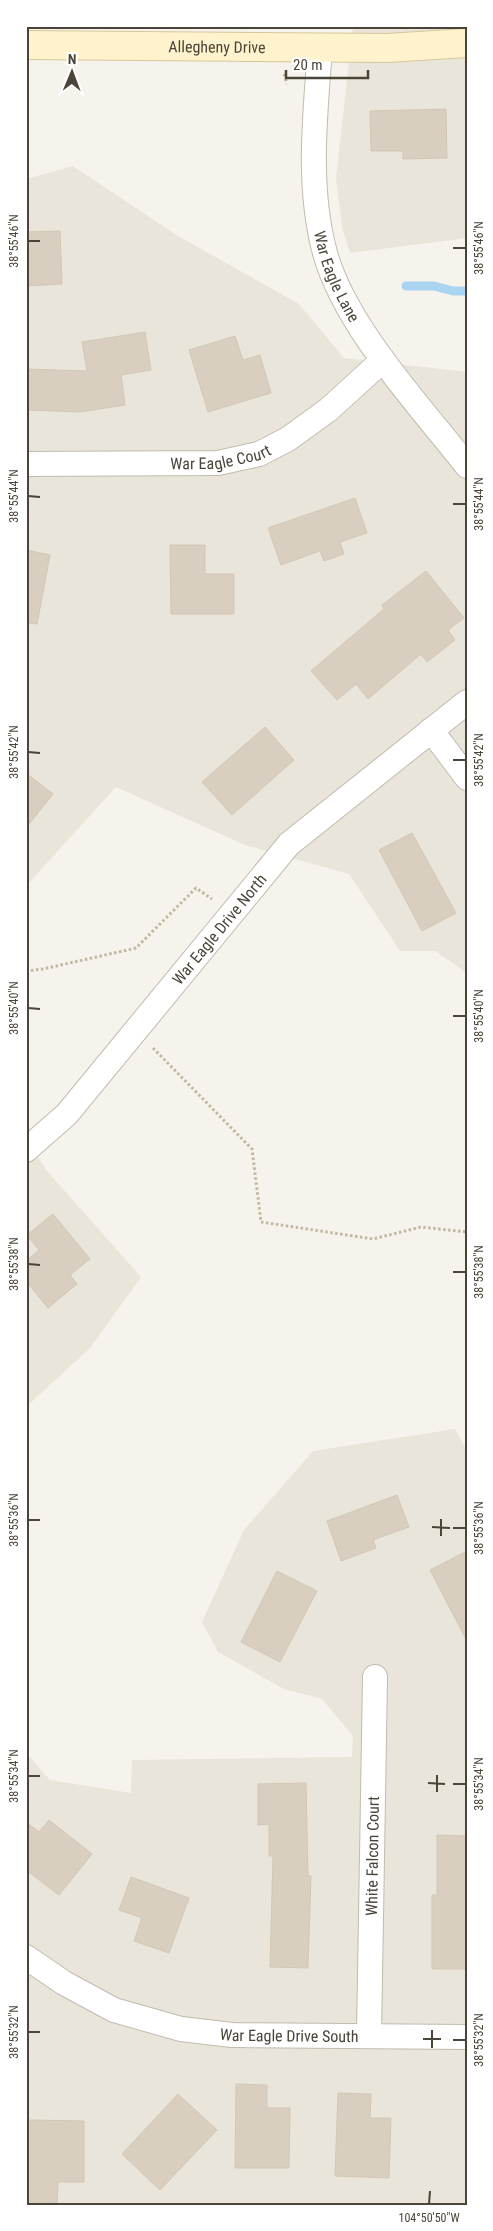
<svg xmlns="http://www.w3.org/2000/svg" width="493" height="2231" viewBox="0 0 493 2231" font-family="'Roboto Condensed',sans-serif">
  <rect width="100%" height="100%" fill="#f6f3ec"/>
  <g fill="#eae5da">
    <path d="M353 26H467V238L350 253 342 227 336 178Z"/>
    <path d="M73 166 178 236 299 304 344 358 467 372V973L435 951H400L349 874 245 845 116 787 26 886V179Z"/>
    <path d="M26 1139 47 1171 141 1277 90 1348 26 1407Z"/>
    <path d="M455 1429 467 1451V2205H26V1753L50 1780 131 1793 132 1760 352 1757 353 1736 322 1699 284 1689 218 1652 202 1622 244 1530 313 1451Z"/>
  </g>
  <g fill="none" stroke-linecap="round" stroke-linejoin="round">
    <path stroke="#a9d4f2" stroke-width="9" d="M406 286H434L453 291H467"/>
  </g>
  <g fill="#d8cfc1" stroke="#d3c7b4">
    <path d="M446 109 447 158 403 159V151H371L370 111Z"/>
    <path d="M60 231 62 284 26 286V232Z"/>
    <path d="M145 332 151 370 121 375 125 405 81 412 26 410V369L87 371 82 342Z"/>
    <path d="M235 336 243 360 260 355 271 393 208 412 189 350Z"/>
    <path d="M355 498 367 533 340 542 344 554 324 561 320 551 281 565 268 528Z"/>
    <path d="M170 545H205V574H234V614H171Z"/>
    <path d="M26 550 50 555 37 624 26 623Z"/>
    <path d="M426 571 464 618 448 630 455 640 427 662 421 654 368 699 356 684 337 700 311 671 384 609 382 605Z"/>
    <path d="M265 727 294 760 232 815 202 782Z"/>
    <path d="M26 773 53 794 26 828Z"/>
    <path d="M412 833 456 913 422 931 379 850Z"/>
    <path d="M53 1214 90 1259 70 1275 77 1284 48 1308 26 1281V1261L39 1250 27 1235Z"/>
    <path d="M397 1495 409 1527 373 1540 376 1548 341 1561 327 1521Z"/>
    <path d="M467 1551V1641L430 1570Z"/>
    <path d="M277 1571 317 1591 280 1662 241 1642Z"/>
    <path d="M306 1783 308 1876H311L308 1968 270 1967 273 1856H269V1824L258 1825V1784Z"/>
    <path d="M49 1820 92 1854 59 1895 26 1870V1822L39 1832Z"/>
    <path d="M437 1835 467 1836V1969H432V1895H437Z"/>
    <path d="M131 1877 189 1898 169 1953 134 1941 142 1918 119 1910Z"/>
    <path d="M236 2084 267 2085V2108H290L289 2168H235Z"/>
    <path d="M338 2093 371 2094 370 2118H391L389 2178 335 2176Z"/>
    <path d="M178 2094 217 2130 160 2190 122 2154Z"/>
    <path d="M30 2120 84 2121V2182H58L57 2204H30Z"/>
  </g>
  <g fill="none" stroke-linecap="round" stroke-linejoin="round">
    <defs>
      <g id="street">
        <path id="s1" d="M320 49C315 116 307 187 325 253 345 326 420 406 467 466"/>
        <path id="s2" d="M26 464 218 463 259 454 288 439 328 410 383 360"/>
        <path d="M431 730 467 778"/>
        <path id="s3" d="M26 1150 67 1114 289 844 467 702"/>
        <path id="s4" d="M26 1957 64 1983 114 2010 181 2029 232 2035 467 2037"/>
        <path id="s5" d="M369 2036 375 1677"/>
      </g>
      <g id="secondary">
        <path id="s6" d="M26 45 387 48 467 43"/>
      </g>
    </defs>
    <use href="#street" stroke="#c2bbae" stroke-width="26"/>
    <use href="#secondary" stroke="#d6c79b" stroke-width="30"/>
    <g stroke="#c4b79f" stroke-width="3" stroke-dasharray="2.5 2.5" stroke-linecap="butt">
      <path d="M284 74 287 84"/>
      <path d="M26 971 43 969 136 948 196 888 212 899"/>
      <path d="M153 1048 252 1149 261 1222 373 1239 421 1227 467 1232"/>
    </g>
    <use href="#street" stroke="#fff" stroke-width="24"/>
    <use href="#secondary" stroke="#fff3cd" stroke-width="28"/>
  </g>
  <path fill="none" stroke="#4b4439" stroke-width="2" d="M28 241H40M453 248H466M28 496 40 497M453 504H466M28 752 40 753M453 760H466M28 1008 40 1009M453 1016H466M28 1264 40 1265M453 1272H466M28 1520H40M432 1527 450 1528M453 1528H466M441 1536V1519M28 1776H40M428 1783 445 1784M453 1784H466M437 1792V1775M28 2032H40M423 2039H441M453 2040H466M432 2048V2030M429 2204 430 2191"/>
  <g text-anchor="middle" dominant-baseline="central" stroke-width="5" stroke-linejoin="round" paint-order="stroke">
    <g font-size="16" fill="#4b4439" stroke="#fff">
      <text stroke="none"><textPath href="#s6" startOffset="191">Allegheny Drive</textPath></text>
      <text stroke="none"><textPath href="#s1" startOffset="231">War Eagle Lane</textPath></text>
      <text stroke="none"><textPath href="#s2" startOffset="195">War Eagle Court</textPath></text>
      <text stroke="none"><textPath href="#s3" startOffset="294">War Eagle Drive North</textPath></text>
      <text stroke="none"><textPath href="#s5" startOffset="180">White Falcon Court</textPath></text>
      <text stroke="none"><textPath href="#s4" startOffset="281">War Eagle Drive South</textPath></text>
    </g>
  </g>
  <rect width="493" height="2231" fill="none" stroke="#ffffff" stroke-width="55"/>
  <g transform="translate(72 72) rotate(1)" stroke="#ffffff" stroke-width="4" paint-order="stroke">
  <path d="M0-4L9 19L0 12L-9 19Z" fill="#4b4439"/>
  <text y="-8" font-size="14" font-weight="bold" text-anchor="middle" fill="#4b4439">N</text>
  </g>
  <path d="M286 70v8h82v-8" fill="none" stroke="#4b4439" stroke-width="2.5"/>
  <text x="293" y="70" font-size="15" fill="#4b4439" stroke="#ffffff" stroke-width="4" paint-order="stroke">20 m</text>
  <rect x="28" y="28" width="438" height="2176" fill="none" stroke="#4b4439" stroke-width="2"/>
  <g font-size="12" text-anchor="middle" fill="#4b4439">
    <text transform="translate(14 241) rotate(-90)" y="4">38°55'46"N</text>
    <text transform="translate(479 248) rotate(-90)" y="4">38°55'46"N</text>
    <text transform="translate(14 496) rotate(-90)" y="4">38°55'44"N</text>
    <text transform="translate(479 504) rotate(-90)" y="4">38°55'44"N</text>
    <text transform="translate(14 752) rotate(-90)" y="4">38°55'42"N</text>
    <text transform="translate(479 760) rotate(-90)" y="4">38°55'42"N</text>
    <text transform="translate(14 1008) rotate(-90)" y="4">38°55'40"N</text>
    <text transform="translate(479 1016) rotate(-90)" y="4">38°55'40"N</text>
    <text transform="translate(14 1264) rotate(-90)" y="4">38°55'38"N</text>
    <text transform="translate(479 1272) rotate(-90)" y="4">38°55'38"N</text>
    <text transform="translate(14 1520) rotate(-90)" y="4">38°55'36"N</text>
    <text transform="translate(479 1528) rotate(-90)" y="4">38°55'36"N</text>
    <text transform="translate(14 1776) rotate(-90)" y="4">38°55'34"N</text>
    <text transform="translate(479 1784) rotate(-90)" y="4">38°55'34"N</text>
    <text transform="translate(14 2032) rotate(-90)" y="4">38°55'32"N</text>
    <text transform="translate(479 2040) rotate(-90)" y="4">38°55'32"N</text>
    <text x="429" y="2222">104°50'50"W</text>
  </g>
</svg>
